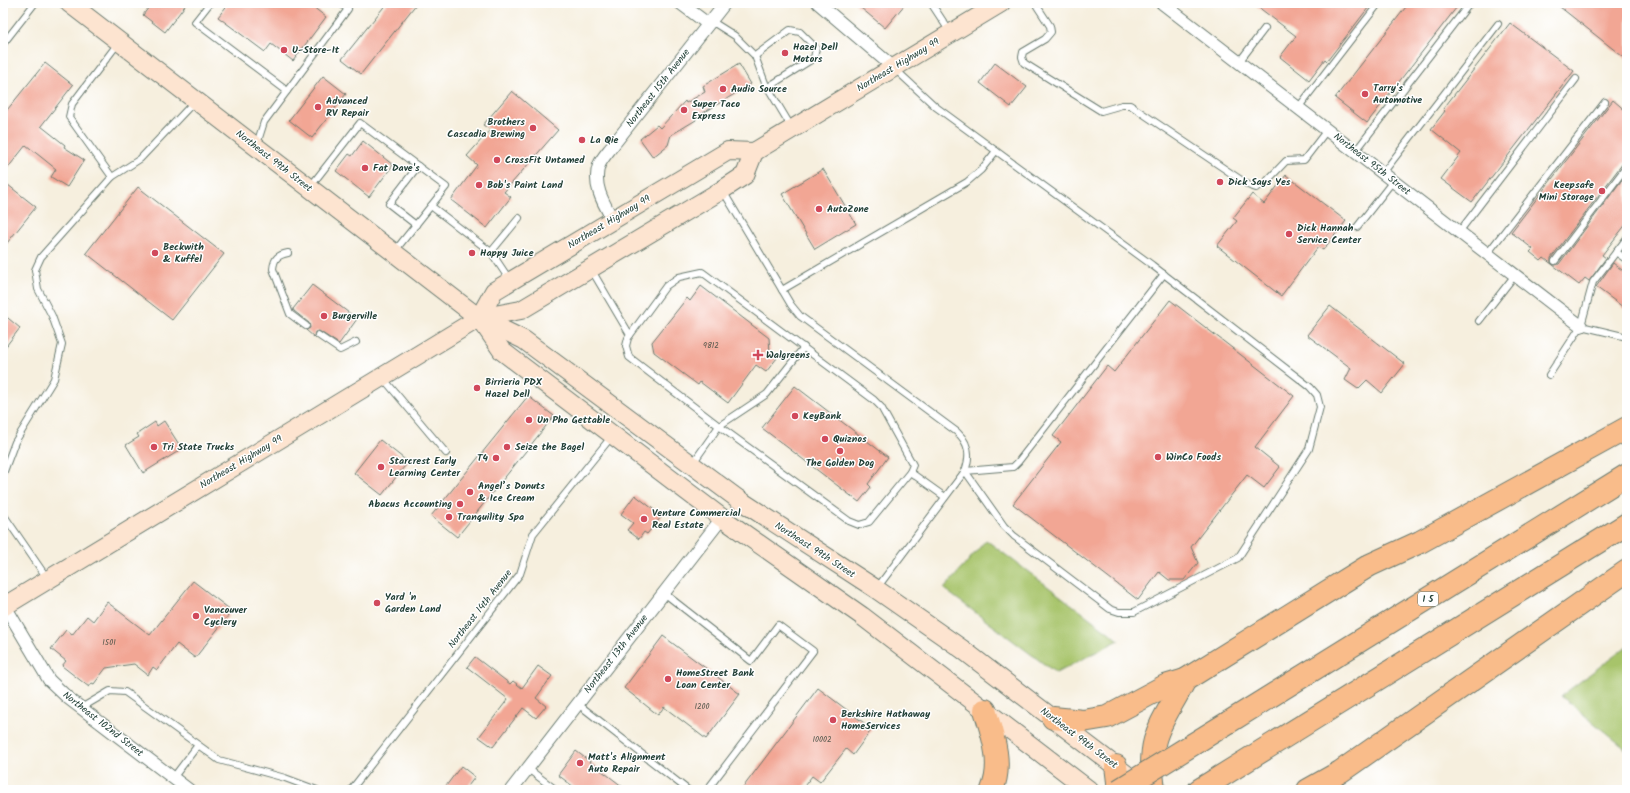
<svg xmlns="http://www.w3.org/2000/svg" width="1630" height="793" viewBox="0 0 1630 793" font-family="Kalam,sans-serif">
  <rect width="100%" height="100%" fill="#fff"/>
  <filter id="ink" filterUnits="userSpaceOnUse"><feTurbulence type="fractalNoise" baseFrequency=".025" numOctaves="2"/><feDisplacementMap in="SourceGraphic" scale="8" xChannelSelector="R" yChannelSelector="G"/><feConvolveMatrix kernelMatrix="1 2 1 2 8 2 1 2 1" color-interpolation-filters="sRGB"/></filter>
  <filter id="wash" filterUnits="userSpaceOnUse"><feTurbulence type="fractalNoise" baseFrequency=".012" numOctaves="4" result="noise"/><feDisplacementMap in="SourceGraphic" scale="16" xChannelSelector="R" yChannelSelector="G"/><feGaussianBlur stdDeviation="0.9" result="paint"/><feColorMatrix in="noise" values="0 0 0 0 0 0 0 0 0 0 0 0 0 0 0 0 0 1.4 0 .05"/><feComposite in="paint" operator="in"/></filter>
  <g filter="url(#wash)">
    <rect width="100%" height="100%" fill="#f6efde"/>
    <g fill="#a7c46b" stroke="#638050">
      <path d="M986 540 1119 640 1056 673 944 589Z"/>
      <path d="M1627 646V750L1561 696Z"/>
    </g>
    <g id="blocks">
      <g fill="#f2a694">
        <path d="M152 3H187L165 32 143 15Z"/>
        <path d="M229 3H308L326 17 293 61 271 44 265 52 218 17Z"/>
        <path d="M387 3H417L361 74 342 59Z"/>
        <path d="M855 3H906L885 28Z"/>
        <path d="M1253 3H1372L1327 61 1325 59 1309 80 1280 57 1296 36Z"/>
        <path d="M1409 3H1460L1367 123 1335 98Z"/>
        <path d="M1555 3H1621L1627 8V60Z"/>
        <path d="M1510 23 1574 71 1472 202 1441 179 1461 153 1431 129 1445 111 1443 109Z"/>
        <path d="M45 63 73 85 41 126 65 145 64 147 84 160 67 187 51 177 56 169 26 145 3 174V115Z"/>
        <path d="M995 63 1027 87 1011 107 980 83Z"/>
        <path d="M739 64 751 84 695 118 696 120 671 135 668 145 653 157 640 139 657 125 660 128 685 101 686 103 705 92 703 86Z"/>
        <path d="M323 76 346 94 312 138 289 120Z"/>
        <path d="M512 91 558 130 504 192 511 197 487 228 451 200 477 165 467 156 490 130 483 125Z"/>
        <path d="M1613 100 1627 112V162L1623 163 1551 258V263L1555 265 1559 264 1627 173V223L1602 255 1606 258 1589 281 1585 278 1579 285 1544 258 1541 261 1530 252 1533 249 1511 232Z"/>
        <path d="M363 141 393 165 369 197 336 171 349 154 352 156Z"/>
        <path d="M823 169 856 224 815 249 782 194Z"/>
        <path d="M1286 175 1346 221 1323 250 1318 247 1281 296 1217 246 1237 221 1233 218 1252 194 1264 204Z"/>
        <path d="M3 181 36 207 3 248Z"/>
        <path d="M138 187 224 254 172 320 86 253Z"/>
        <path d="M1613 263 1627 274V310L1596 287Z"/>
        <path d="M312 285 357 319 339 344 319 331 315 332 314 337 306 330 310 328 309 323 294 311 293 309Z"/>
        <path d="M701 286 769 338 770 353 777 358 766 372 756 365 728 403 700 382 698 385 654 352 652 342 687 298 690 301Z"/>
        <path d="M1170 300 1294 396 1255 447 1280 467 1264 488 1247 475 1191 547 1198 563 1184 580H1169L1159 572 1138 600 1013 504 1061 442 1053 436 1107 366 1114 372Z"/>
        <path d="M1330 306 1405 364 1382 393 1367 380 1358 389 1345 380 1351 368 1307 335Z"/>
        <path d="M3 314 20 328 3 350Z"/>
        <path d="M795 386 888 457 868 484 871 487 859 502 762 428Z"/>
        <path d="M528 396 554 416 457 537 431 516Z"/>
        <path d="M164 421 182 449 143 473 126 445 139 437 137 434 155 422 157 426Z"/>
        <path d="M380 440 408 462 382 495 354 473Z"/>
        <path d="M635 495 662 516 647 534 644 532 639 539 627 530 633 523 621 514Z"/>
        <path d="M193 581 232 611 195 658 177 644 157 670 153 667 148 675 134 664 106 668 94 684 92 683 89 687 62 666 66 661 51 649 66 630 72 635 87 616 93 621 107 602 150 635Z"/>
        <path d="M663 636 740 694 706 739 664 707 658 715 624 688Z"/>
        <path d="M475 657 510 684 513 681 522 688 538 666 552 676 536 698 546 706 536 718 523 708 493 747 479 737 508 699 467 667Z"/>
        <path d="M818 688 872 729 853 755 846 749 820 782 812 776 801 790H741Z"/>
        <path d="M576 751 627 790H578L558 775Z"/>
        <path d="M461 766 475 777 465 790H443Z"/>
      </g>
    </g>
  </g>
  <g filter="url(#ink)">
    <use href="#blocks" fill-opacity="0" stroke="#6a7b70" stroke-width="1"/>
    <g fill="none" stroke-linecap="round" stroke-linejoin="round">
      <defs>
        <g id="service">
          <path d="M210 3 195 22 287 91"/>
          <path d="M931 3 950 32"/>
          <path d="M1035 3 1050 26 1051 32 1045 39 1023 52 1022 57 1024 63 1101 111 1122 105H1130L1250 186 1256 188 1264 184 1286 161 1304 160 1327 130"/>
          <path d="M709 24H716L735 36 755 56 765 83 792 128"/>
          <path d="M3 44 35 3"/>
          <path d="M755 56 790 30 800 32 816 48 814 58 768 87"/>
          <path d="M1239 62 1265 28"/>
          <path d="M896 70 936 107 1152 265 1310 387 1317 395 1320 407 1309 449 1238 558 1134 612H1119L1110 609 1014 536 1004 526 965 471"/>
          <path d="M1298 108 1379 3"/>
          <path d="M257 144 264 122 348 9 340 3"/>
          <path d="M1355 152 1470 3"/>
          <path d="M1383 173 1498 24"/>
          <path d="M112 177 69 117 72 104 119 42"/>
          <path d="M310 187 360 123 446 187 394 252"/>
          <path d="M723 191 791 305 800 316 957 432C969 443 971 455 965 471L877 588"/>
          <path d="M431 206 491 252 509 279"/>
          <path d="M416 225 389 204 418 166"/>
          <path d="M1357 227 1393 181"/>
          <path d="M1459 232 1576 79"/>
          <path d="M491 252 519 218"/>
          <path d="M1616 252 1627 260"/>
          <path d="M288 253C278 255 274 258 273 269L290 314 306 326"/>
          <path d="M1487 254 1605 102"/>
          <path d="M1555 261 1627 166"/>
          <path d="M591 269 630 335"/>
          <path d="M702 272 874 400 881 407 913 465 910 472 869 522 859 525 849 521 719 426 629 357 626 346 628 338 666 286 679 277Z"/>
          <path d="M782 290 967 182 981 170 996 151"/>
          <path d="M1479 321 1515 275"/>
          <path d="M1581 326 1627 337"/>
          <path d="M318 335 340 350 356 342"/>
          <path d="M1549 375 1581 326 1593 282 1627 238"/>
          <path d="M383 378 446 453"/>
          <path d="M693 463 719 426 767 394 804 347"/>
          <path d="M965 471 1013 467 1018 462 1164 274"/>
          <path d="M910 472 945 497"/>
          <path d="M3 474 15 442 54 379 62 344 52 316 38 289 35 270 41 257 112 177 140 159 194 102"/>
          <path d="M3 514 47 578"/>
          <path d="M664 593 751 661 778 625 813 651 707 790"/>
          <path d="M578 704 688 790"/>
          <path d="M81 708 110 691 125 692 219 760 285 778 317 790"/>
          <path d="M527 768 556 790"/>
          <path d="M173 778 198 745"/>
          <path d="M351 790 520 574 533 534 612 436"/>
        </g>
        <g id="minor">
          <path d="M680 3 708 24"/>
          <path d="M818 3 893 67"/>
          <path d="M1162 3 1581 326"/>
          <path d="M613 220C604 204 592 185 599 165 601 160 606 154 610 149L725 3"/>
          <path d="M5 606 49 680 68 698 189 790"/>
          <path d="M511 790 722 518"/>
        </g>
        <g id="secondary">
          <path d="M69 3 479 318 524 340 738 499 876 589 962 649 1127 775"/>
          <path d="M479 318 494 291 728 151 754 152 1001 3"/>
          <path d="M481 320 502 351 722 518 862 616 1089 790"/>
          <path d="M3 607 479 318 521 310 722 190 745 175 754 152"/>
        </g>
        <g id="motorway">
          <path d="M985 710C993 736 1003 764 992 790"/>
          <path d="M1053 718 1083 721 1107 717 1165 686 1185 680 1370 565 1420 542 1627 428"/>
          <path d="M1229 722 1627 475"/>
          <path d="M1116 766 1119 790"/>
          <path d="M1154 790C1146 735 1162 725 1185 680"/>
          <path d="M1199 790 1627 524"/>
          <path d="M1308 790 1340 772 1627 571"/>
        </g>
      </defs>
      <use href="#service" stroke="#6a7b70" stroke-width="8"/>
      <use href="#minor" stroke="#6a7b70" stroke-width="14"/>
      <use href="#secondary" stroke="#6a7b70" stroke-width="20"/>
      <use href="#motorway" stroke="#6a7b70" stroke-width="24"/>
      <use href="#service" stroke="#fff" stroke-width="6"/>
      <use href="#minor" stroke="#fff" stroke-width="12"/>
      <use href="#secondary" stroke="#fde4d0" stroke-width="18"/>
      <use href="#motorway" stroke="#f9bc8a" stroke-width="22"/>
      <defs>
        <path id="motorway-bridge" d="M1119 790 1229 722"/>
      </defs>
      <use href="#motorway-bridge" stroke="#6a7b70" stroke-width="24" stroke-linecap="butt"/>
      <use href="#motorway-bridge" stroke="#f9bc8a" stroke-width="22"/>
    </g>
  </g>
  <g fill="#d1495b" stroke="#fff" stroke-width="1.5">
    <circle cx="284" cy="50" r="4"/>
    <circle cx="785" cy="53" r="4"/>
    <circle cx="723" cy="89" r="4"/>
    <circle cx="1365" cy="94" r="4"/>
    <circle cx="318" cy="107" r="4"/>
    <circle cx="684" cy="110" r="4"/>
    <circle cx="533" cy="128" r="4"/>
    <circle cx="582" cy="140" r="4"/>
    <circle cx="497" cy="160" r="4"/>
    <circle cx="365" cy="168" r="4"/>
    <circle cx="1220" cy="182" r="4"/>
    <circle cx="479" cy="185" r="4"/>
    <circle cx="1602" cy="191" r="4"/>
    <circle cx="819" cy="209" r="4"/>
    <circle cx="1289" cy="234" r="4"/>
    <circle cx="155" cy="253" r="4"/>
    <circle cx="472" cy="253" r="4"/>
    <circle cx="324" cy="316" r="4"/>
    <path d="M756 349h4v4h4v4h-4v4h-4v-4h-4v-4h4z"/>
    <circle cx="477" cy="388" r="4"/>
    <circle cx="795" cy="416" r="4"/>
    <circle cx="529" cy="420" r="4"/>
    <circle cx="825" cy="439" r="4"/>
    <circle cx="154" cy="447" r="4"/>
    <circle cx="507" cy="447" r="4"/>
    <circle cx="840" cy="451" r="4"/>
    <circle cx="1158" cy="457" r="4"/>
    <circle cx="496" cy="458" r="4"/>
    <circle cx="381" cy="467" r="4"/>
    <circle cx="470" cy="492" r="4"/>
    <circle cx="460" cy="504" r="4"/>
    <circle cx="449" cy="517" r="4"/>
    <circle cx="644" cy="519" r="4"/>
    <circle cx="377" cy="603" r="4"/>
    <circle cx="196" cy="616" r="4"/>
    <circle cx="668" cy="679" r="4"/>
    <circle cx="833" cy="720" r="4"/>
    <circle cx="580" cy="763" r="4"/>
  </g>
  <g text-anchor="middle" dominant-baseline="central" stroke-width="3" stroke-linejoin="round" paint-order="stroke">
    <g font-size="8" fill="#54574c">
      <text x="711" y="345">9812</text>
      <text x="109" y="642">1501</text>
      <text x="702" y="706">1200</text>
      <text x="822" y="739">10002</text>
    </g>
    <rect fill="#fff" stroke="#627771" stroke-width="1" x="1418" y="592" width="20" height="14" rx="3"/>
    <g font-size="9" font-weight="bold" fill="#1f3d34">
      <text x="1428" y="599">I 5</text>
    </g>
    <g font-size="10" font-weight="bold" fill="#1f3d34" stroke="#fff" text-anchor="start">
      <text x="793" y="47">Hazel Dell<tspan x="793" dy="12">Motors</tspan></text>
      <text x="292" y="50">U-Store-It</text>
      <text x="1373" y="88">Tarry's<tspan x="1373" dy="12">Automotive</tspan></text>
      <text x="731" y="89">Audio Source</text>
      <text x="326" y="101">Advanced<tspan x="326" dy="12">RV Repair</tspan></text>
      <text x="692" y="104">Super Taco<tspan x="692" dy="12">Express</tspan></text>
      <text x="525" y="122" text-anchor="end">Brothers<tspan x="525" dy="12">Cascadia Brewing</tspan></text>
      <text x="590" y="140">La Qie</text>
      <text x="505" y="160">CrossFit Untamed</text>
      <text x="373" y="168">Fat Dave's</text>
      <text x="1228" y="182">Dick Says Yes</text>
      <text x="487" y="185">Bob's Paint Land</text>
      <text x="1594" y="185" text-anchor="end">Keepsafe<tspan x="1594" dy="12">Mini Storage</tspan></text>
      <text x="827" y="209">AutoZone</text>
      <text x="1297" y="228">Dick Hannah<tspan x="1297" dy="12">Service Center</tspan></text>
      <text x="163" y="247">Beckwith<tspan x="163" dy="12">&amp; Kuffel</tspan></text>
      <text x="480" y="253">Happy Juice</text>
      <text x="332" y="316">Burgerville</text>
      <text x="766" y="355">Walgreens</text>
      <text x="485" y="382">Birrieria PDX<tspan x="485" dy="12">Hazel Dell</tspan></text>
      <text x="803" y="416">KeyBank</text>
      <text x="537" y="420">Un Pho Gettable</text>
      <text x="833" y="439">Quiznos</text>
      <text x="162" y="447">Tri State Trucks</text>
      <text x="515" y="447">Seize the Bagel</text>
      <text x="1166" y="457">WinCo Foods</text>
      <text x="488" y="458" text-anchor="end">T4</text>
      <text x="389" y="461">Starcrest Early<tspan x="389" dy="12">Learning Center</tspan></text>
      <text x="840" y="463" text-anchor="middle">The Golden Dog</text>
      <text x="478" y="486">Angel’s Donuts<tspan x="478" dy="12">&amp; Ice Cream</tspan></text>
      <text x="452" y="504" text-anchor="end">Abacus Accounting</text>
      <text x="652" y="513">Venture Commercial<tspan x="652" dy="12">Real Estate</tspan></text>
      <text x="457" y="517">Tranquility Spa</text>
      <text x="385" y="597">Yard 'n<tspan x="385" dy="12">Garden Land</tspan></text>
      <text x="204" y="610">Vancouver<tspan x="204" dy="12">Cyclery</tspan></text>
      <text x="676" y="673">HomeStreet Bank<tspan x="676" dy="12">Loan Center</tspan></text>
      <text x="841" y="714">Berkshire Hathaway<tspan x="841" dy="12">HomeServices</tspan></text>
      <text x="588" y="757">Matt's Alignment<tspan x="588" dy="12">Auto Repair</tspan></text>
    </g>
    <g font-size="10" fill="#1f3d34" stroke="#fff">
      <text transform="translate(898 65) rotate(-31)">Northeast Highway 99</text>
      <text transform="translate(658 88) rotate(-52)">Northeast 15th Avenue</text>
      <text transform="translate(274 161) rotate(38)">Northeast 99th Street</text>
      <text transform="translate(1372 164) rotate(38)">Northeast 95th Street</text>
      <text transform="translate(609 222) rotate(-31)">Northeast Highway 99</text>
      <text transform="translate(241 462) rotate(-31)">Northeast Highway 99</text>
      <text transform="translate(815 550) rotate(33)">Northeast 99th Street</text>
      <text transform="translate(480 609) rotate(-52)">Northeast 14th Avenue</text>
      <text transform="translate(616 654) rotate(-52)">Northeast 13th Avenue</text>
      <text transform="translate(103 724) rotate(38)">Northeast 102nd Street</text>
      <text transform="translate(1079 738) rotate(37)">Northeast 99th Street</text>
    </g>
  </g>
  <rect width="1630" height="793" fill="none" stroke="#fff" stroke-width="16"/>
</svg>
